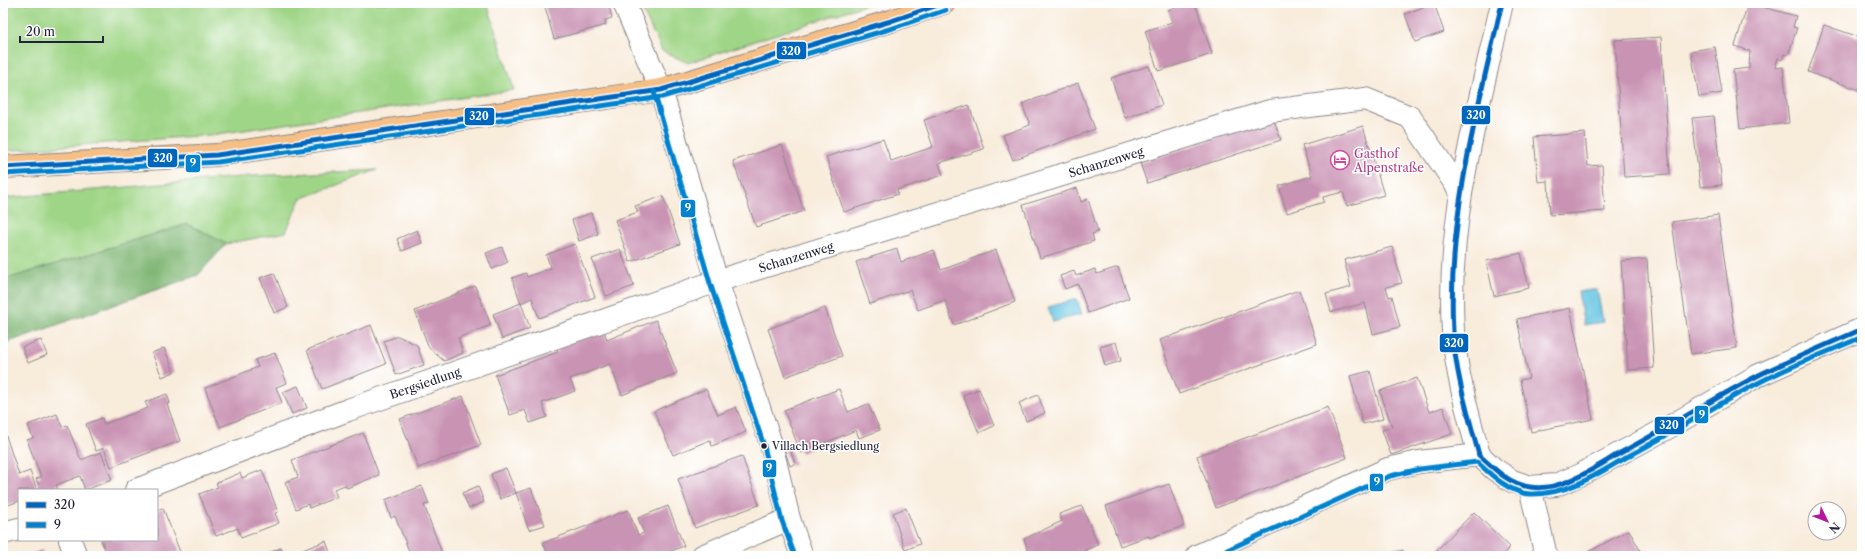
<svg xmlns="http://www.w3.org/2000/svg" width="1865" height="559" viewBox="0 0 1865 559" font-family="'Libre Caslon Text',serif">
  <rect width="100%" height="100%" fill="#fff"/>
  <filter id="ink" filterUnits="userSpaceOnUse"><feTurbulence type="fractalNoise" baseFrequency=".025" numOctaves="2"/><feDisplacementMap in="SourceGraphic" scale="8" xChannelSelector="R" yChannelSelector="G"/><feConvolveMatrix kernelMatrix="1 2 1 2 8 2 1 2 1" color-interpolation-filters="sRGB"/></filter>
  <filter id="wash" filterUnits="userSpaceOnUse"><feTurbulence type="fractalNoise" baseFrequency=".012" numOctaves="4" result="noise"/><feDisplacementMap in="SourceGraphic" scale="16" xChannelSelector="R" yChannelSelector="G"/><feGaussianBlur stdDeviation="0.9" result="paint"/><feColorMatrix in="noise" values="0 0 0 0 0 0 0 0 0 0 0 0 0 0 0 0 0 1.4 0 .05"/><feComposite in="paint" operator="in"/></filter>
  <g filter="url(#wash)">
    <rect width="100%" height="100%" fill="#f8ecdb"/>
    <g fill="#9fd586" stroke="#607c60">
      <path d="M3 3H487L514 90 211 135 3 151Z"/>
      <path d="M639 3H871L688 63 662 51Z"/>
      <path d="M377 170 300 199 286 232 226 244 188 224 3 280V198L251 176Z"/>
    </g>
    <path fill="#7fb673" stroke="#506c57" d="M188 224 226 244 198 275 3 344V280Z"/>
    <g fill="#64c4e2" stroke="#43738e">
      <path d="M1597 289 1603 322 1584 325 1578 292Z"/>
      <path d="M1077 299 1082 314 1053 322 1048 307Z"/>
    </g>
    <g id="blocks">
      <g fill="#c993b3">
        <path d="M544 3H608L612 18 605 20 606 25 554 39Z"/>
        <path d="M1189 3H1195L1212 54 1158 71 1145 31 1172 22 1168 10Z"/>
        <path d="M1434 3 1444 32 1415 42 1405 14Z"/>
        <path d="M1748 3 1796 16 1793 27 1797 28 1788 55 1784 54 1782 60 1778 58 1775 68 1783 67 1789 123 1740 129 1733 70 1749 68 1750 51 1735 46Z"/>
        <path d="M1824 25 1862 38V91L1808 72Z"/>
        <path d="M1661 37 1670 174 1624 177 1615 40Z"/>
        <path d="M1715 47 1722 93 1699 97 1691 51Z"/>
        <path d="M1149 66 1162 105 1125 118 1111 78Z"/>
        <path d="M1078 83 1095 129 1013 160 1003 135 1030 125 1022 104Z"/>
        <path d="M969 105 984 149 939 163 943 175 897 190 898 194 844 212 826 157 883 139 891 161 933 147 924 120Z"/>
        <path d="M1714 116 1722 185 1700 187 1692 118Z"/>
        <path d="M1274 120 1281 140 1147 183 1140 163Z"/>
        <path d="M1363 126 1384 195 1347 206 1343 192 1323 197 1324 202 1287 213 1279 186 1312 176 1302 145Z"/>
        <path d="M1585 133 1588 166 1602 165 1605 211 1550 215 1548 181 1538 182 1534 137Z"/>
        <path d="M782 145 804 211 756 227 733 161Z"/>
        <path d="M1077 188 1081 202 1088 199 1098 232 1092 234 1094 241 1040 258 1023 205Z"/>
        <path d="M663 196 680 244 630 262 615 220 638 212 635 206Z"/>
        <path d="M591 213 598 234 579 241 572 220Z"/>
        <path d="M1718 215 1737 348 1691 354 1672 222Z"/>
        <path d="M417 230 422 243 402 251 397 239Z"/>
        <path d="M575 244 595 297 539 318 532 298 521 303 512 278 526 273 527 277 551 268 546 255Z"/>
        <path d="M502 247 508 262 492 269 486 253Z"/>
        <path d="M1392 247 1402 283 1386 287 1389 297 1392 296 1400 327 1373 334 1365 303 1331 312 1326 294 1351 287 1344 260Z"/>
        <path d="M620 249 634 286 606 296 592 259Z"/>
        <path d="M897 249 901 262 934 250 941 270 996 250 1015 302 954 325 945 300 918 310 910 290 870 304 856 262Z"/>
        <path d="M1521 253 1529 288 1494 296 1486 261Z"/>
        <path d="M1647 259 1654 368 1628 370 1621 261Z"/>
        <path d="M1118 267 1129 298 1088 313 1078 284 1065 289 1060 276 1074 271 1076 276 1095 269 1097 274Z"/>
        <path d="M274 273 288 307 274 313 260 278Z"/>
        <path d="M475 286 491 325 458 338 463 353 444 361 429 348 415 311Z"/>
        <path d="M1299 290 1317 344 1179 394 1160 340Z"/>
        <path d="M521 303 530 328 502 339 493 314Z"/>
        <path d="M825 308 842 356 785 377 768 329Z"/>
        <path d="M1570 308 1593 419 1531 432 1520 380 1529 378 1517 319Z"/>
        <path d="M656 320 677 373 622 395 610 364 570 379 575 391 542 403 547 417 530 423 525 410 510 415 495 375 558 352 556 344 604 330 607 340Z"/>
        <path d="M371 325 386 364 322 389 307 350Z"/>
        <path d="M398 336 417 345 424 365 396 375 384 341Z"/>
        <path d="M41 340 47 355 28 363 22 347Z"/>
        <path d="M1116 342 1121 361 1105 366 1100 347Z"/>
        <path d="M164 348 174 372 162 377 152 353Z"/>
        <path d="M275 353 287 383 276 387 282 403 220 427 205 388 258 367 255 360Z"/>
        <path d="M1370 371 1383 419 1363 424 1350 376Z"/>
        <path d="M1417 378 1429 412 1443 407 1452 434 1391 455 1382 430 1392 427 1380 391Z"/>
        <path d="M298 386 307 408 292 414 283 392Z"/>
        <path d="M706 389 718 415 736 407 746 432 712 446 710 440 673 455 654 411Z"/>
        <path d="M839 389 848 412 868 404 880 430 859 438 856 430 801 453 784 410Z"/>
        <path d="M979 389 994 426 979 433 963 395Z"/>
        <path d="M167 394 170 403 167 404 180 441 111 467 104 448 96 451 86 424 102 418 104 424 148 408 145 402Z"/>
        <path d="M1038 395 1045 413 1026 421 1019 403Z"/>
        <path d="M463 396 481 445 418 468 400 419Z"/>
        <path d="M1328 407 1347 458 1216 508 1197 456Z"/>
        <path d="M57 414 62 427 67 425 81 460 101 452 112 480 85 490 80 476 56 485 58 490H41L36 479 41 477 27 440 33 438 28 425Z"/>
        <path d="M363 433 379 475 347 488 345 485 334 489 337 497 309 508 308 504 296 509 285 482 298 477 292 460Z"/>
        <path d="M6 436 19 475 30 471 37 490H19V501L3 507V437Z"/>
        <path d="M788 443 795 464 790 466 783 445Z"/>
        <path d="M742 456 759 505 695 528 678 479Z"/>
        <path d="M506 468 516 493 500 499 491 474Z"/>
        <path d="M262 470 278 512 275 513 279 523 241 538 238 528 216 536 199 494 218 487 216 483 240 473 242 478Z"/>
        <path d="M1169 484 1184 526 1149 538V536L1120 546 1106 506Z"/>
        <path d="M422 486 429 504 424 505 443 556H411L395 516 391 518 385 500Z"/>
        <path d="M478 486 484 502 469 508 462 493Z"/>
        <path d="M531 488 545 525 529 530 516 493Z"/>
        <path d="M668 506 684 546 659 556H549L543 543 628 510 638 535 644 533 638 518Z"/>
        <path d="M1082 506 1098 545 1085 550 1087 556H1030L1024 539 1062 521 1059 514Z"/>
        <path d="M163 508 180 552 168 556H108L101 540H157V510Z"/>
        <path d="M906 508 920 544 905 550 893 513Z"/>
        <path d="M1474 512 1510 547 1501 556H1435L1433 554Z"/>
        <path d="M1629 530 1643 556H1581Z"/>
        <path d="M326 541 331 556H288L310 547Z"/>
        <path d="M281 548 285 556H261Z"/>
        <path d="M42 550 44 556H25Z"/>
        <path d="M1403 550 1404 556H1381V555Z"/>
      </g>
    </g>
  </g>
  <g filter="url(#ink)">
    <use href="#blocks" fill-opacity="0" stroke="#8d878b" stroke-width="1"/>
    <g fill="none" stroke-linecap="round" stroke-linejoin="round">
      <defs>
        <g id="minor">
          <path d="M624 3 661 90 717 281 771 444 789 519 802 556"/>
          <path d="M1479 455C1468 414 1456 373 1453 331 1446 219 1478 111 1502 3"/>
          <path d="M1530 487 1546 556"/>
          <path d="M136 490 348 410 717 281 1270 111 1365 99 1410 117 1461 192"/>
          <path d="M3 533 19 529"/>
          <path d="M70 540 76 556"/>
          <path d="M702 556 789 519"/>
          <path d="M1197 556 1388 469 1419 462 1479 455 1494 469 1512 481 1530 487 1556 485 1580 475 1671 426 1757 376 1862 329"/>
        </g>
        <path id="primary" d="M3 167 217 155 661 90 891 21 944 3"/>
      </defs>
      <use href="#minor" stroke="#8d878b" stroke-width="24"/>
      <use href="#primary" stroke="#8d878b" stroke-width="24"/>
      <use href="#minor" stroke="#fff" stroke-width="22"/>
      <use href="#primary" stroke="#f5bf86" stroke-width="22"/>
      <defs>
        <g id="bus-1">
          <path d="M3 167 217 155 661 90 891 21 944 3"/>
          <path d="M1479 455C1468 414 1455 373 1453 331 1447 220 1477 110 1502 3"/>
          <path d="M1479 455C1493 468 1509 484 1530 487 1562 492 1595 467 1622 452 1667 428 1711 400 1757 376 1791 359 1827 345 1862 329"/>
        </g>
        <g id="bus-2">
          <path d="M654 92 710 283 764 446 782 521 795 556"/>
          <path d="M3 174 218 162 662 97 893 28 946 10"/>
          <path d="M1214 556 1390 476 1420 469 1477 462C1491 475 1510 493 1530 494 1566 495 1596 475 1625 458 1671 434 1714 406 1760 382 1793 365 1828 352 1862 337"/>
        </g>
      </defs>
      <use href="#bus-1" stroke="#fff" stroke-width="8"/>
      <use href="#bus-2" stroke="#fff" stroke-width="8"/>
      <use href="#bus-1" stroke="#0065bd" stroke-width="5"/>
      <use href="#bus-2" stroke="#0582ce" stroke-width="5"/>
    </g>
  </g>
  <defs>
    <symbol id="hotel-ring" viewBox="-11 -11 22 22"><circle r="9.5" fill="#fff" stroke="#d1479c" stroke-width="1.5"/><path d="M-6-4.5h1.5V1H6V5H4.5V3h-9V5H-6ZM-4 0a1.8 1.8 0 1 1 3.6 0ZM.5 0V-2.5h3Q6-2.5 6 0Z" fill="#d1479c"/></symbol>
  </defs>
  <g fill-rule="evenodd">
    <use href="#hotel-ring" x="1329" y="149" width="22" height="22"/>
  </g>
  <circle fill="#22223b" stroke="#fff" stroke-width="1.5" cx="764" cy="446" r="3.5"/>
  <g text-anchor="middle" dominant-baseline="central" stroke-width="3" stroke-linejoin="round" paint-order="stroke">
    <g font-size="11" fill="#22223b" stroke="#fff" text-anchor="start">
      <text x="772" y="446">Villach Bergsiedlung</text>
    </g>
    <g font-size="12" fill="#b23c85" stroke="#fff" text-anchor="start">
      <text x="1354" y="153">Gasthof<tspan x="1354" dy="14">Alpenstraße</tspan></text>
    </g>
    <g font-size="12" fill="#22223b" stroke="#fff">
      <text transform="translate(1106 162) rotate(-17)">Schanzenweg</text>
      <text transform="translate(796 257) rotate(-17)">Schanzenweg</text>
      <text transform="translate(425 383) rotate(-19)">Bergsiedlung</text>
    </g>
  </g>
  <g stroke="#fff" stroke-width="1.5">
    <rect x="776" y="41" width="31" height="19" rx="4" fill="#0065bd"/>
    <rect x="1461" y="105" width="30" height="20" rx="4" fill="#0065bd"/>
    <rect x="464" y="107" width="31" height="19" rx="4" fill="#0065bd"/>
    <rect x="147" y="148" width="31" height="20" rx="4" fill="#0065bd"/>
    <rect x="185" y="154" width="16" height="19" rx="4" fill="#0582ce"/>
    <rect x="680" y="199" width="16" height="19" rx="4" fill="#0582ce"/>
    <rect x="1439" y="333" width="30" height="20" rx="4" fill="#0065bd"/>
    <rect x="1694" y="405" width="15" height="19" rx="4" fill="#0582ce"/>
    <rect x="1654" y="416" width="31" height="19" rx="4" fill="#0065bd"/>
    <rect x="762" y="459" width="15" height="19" rx="4" fill="#0582ce"/>
    <rect x="1369" y="473" width="15" height="19" rx="4" fill="#0582ce"/>
  </g>
  <g font-size="11" text-anchor="middle" font-weight="bold" fill="#fff">
    <text x="791" y="55">320</text>
    <text x="1476" y="119">320</text>
    <text x="479" y="120">320</text>
    <text x="163" y="162">320</text>
    <text x="193" y="167">9</text>
    <text x="688" y="212">9</text>
    <text x="1454" y="347">320</text>
    <text x="1702" y="419">9</text>
    <text x="1669" y="429">320</text>
    <text x="769" y="472">9</text>
    <text x="1377" y="486">9</text>
  </g>
  <rect width="1865" height="559" fill="none" stroke="#fff" stroke-width="16"/>
  <rect x="18" y="489" width="140" height="52" fill="#ffffff" stroke="#a7a7b1"/>
  <rect x="26" y="502" width="20" height="6" fill="#0065bd" stroke="#a7a7b1"/>
  <text x="54" y="509" font-size="12" fill="#22223b">320</text>
  <rect x="26" y="522" width="20" height="6" fill="#0582ce" stroke="#a7a7b1"/>
  <text x="54" y="529" font-size="12" fill="#22223b">9</text>
  <g transform="translate(1827 521) rotate(133)"><circle r="19" fill="#ffffff" stroke="#a7a7b1"/>
  <path d="M0-3L7 15L0 10L-7 15Z" fill="#b5179e"/>
  <text y="-6" font-size="11" font-weight="bold" text-anchor="middle" fill="#22223b">N</text>
  </g>
  <path d="M20 36v6h83v-6" fill="none" stroke="#22223b" stroke-width="2"/>
  <text x="26" y="36" font-size="12" fill="#22223b" stroke="#ffffff" stroke-width="3" paint-order="stroke">20 m</text>
</svg>
